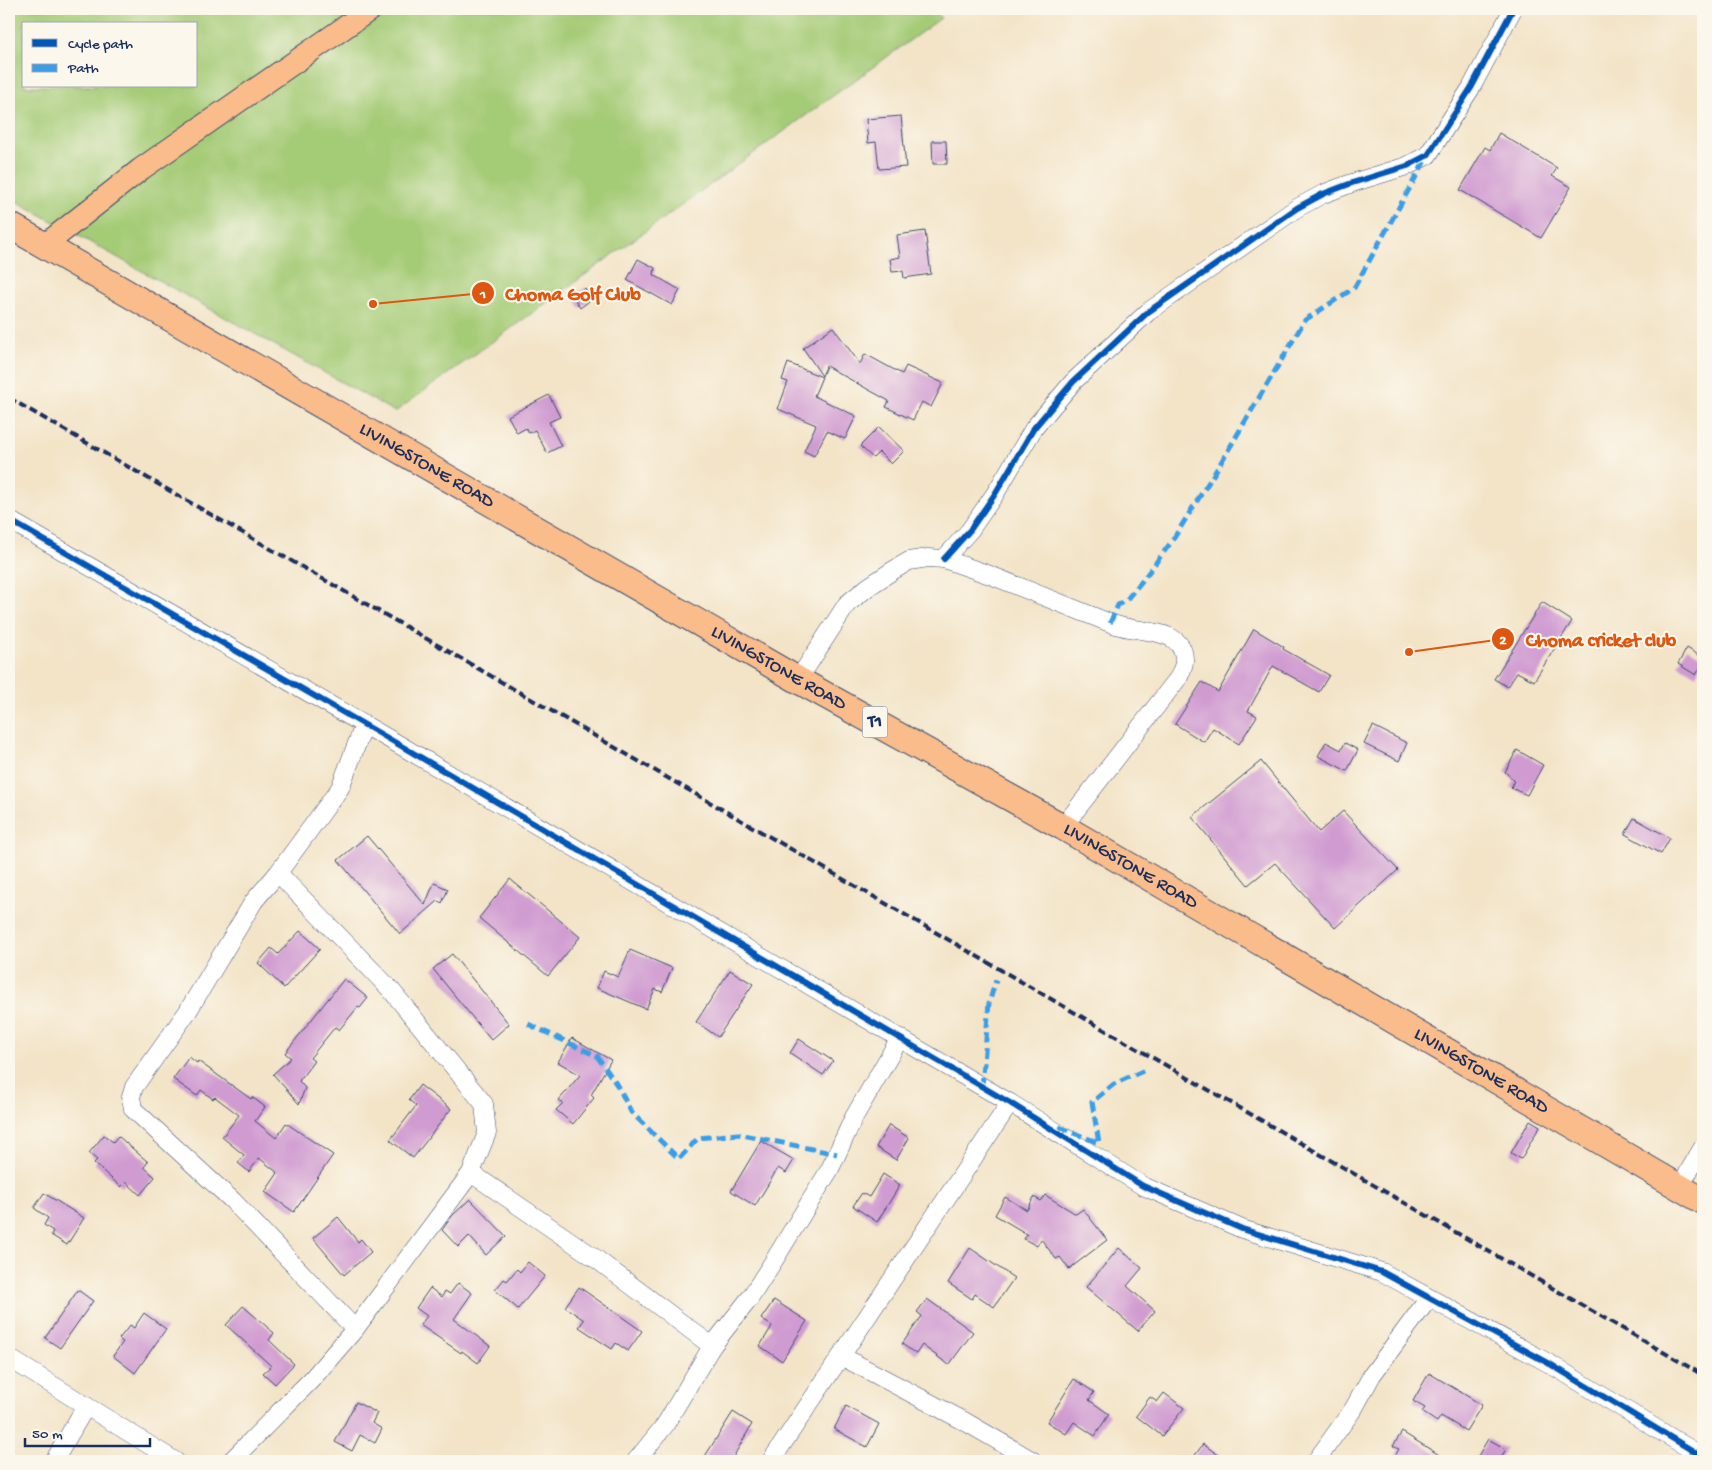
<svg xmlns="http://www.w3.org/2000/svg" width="1712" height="1470" viewBox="0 0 1712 1470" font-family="'Gochi Hand',sans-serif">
  <rect width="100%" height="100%" fill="#fbf7ec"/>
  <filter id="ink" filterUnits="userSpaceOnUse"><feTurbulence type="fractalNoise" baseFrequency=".02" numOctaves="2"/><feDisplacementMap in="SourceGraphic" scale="10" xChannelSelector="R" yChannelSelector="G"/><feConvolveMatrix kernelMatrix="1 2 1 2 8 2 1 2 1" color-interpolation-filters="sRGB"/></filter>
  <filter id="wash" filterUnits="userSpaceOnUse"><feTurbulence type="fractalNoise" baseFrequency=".0096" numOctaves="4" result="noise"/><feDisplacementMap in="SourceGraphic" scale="20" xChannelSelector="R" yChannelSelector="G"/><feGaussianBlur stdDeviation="1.12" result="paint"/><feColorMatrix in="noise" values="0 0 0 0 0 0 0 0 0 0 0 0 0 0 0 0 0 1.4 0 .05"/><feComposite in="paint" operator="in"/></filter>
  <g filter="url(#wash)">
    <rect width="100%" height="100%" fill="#f3e4c8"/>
    <path fill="#a4cb76" stroke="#607d6a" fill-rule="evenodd" d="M9 9H934L941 18 395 412 9 197ZM24 24H196V86H24Z"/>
    <g id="blocks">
      <g fill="#d09bd1">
        <path d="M901 116 906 167 879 169 876 142 868 143 866 119Z"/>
        <path d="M1499 133 1557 168 1552 176 1571 187 1541 238 1460 190 1485 147 1490 150Z"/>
        <path d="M932 141H946L947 164H933Z"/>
        <path d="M925 231 931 274 904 278 903 271 892 272 890 259 900 257 897 235Z"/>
        <path d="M638 259 655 268 654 275 680 290 672 305 627 280Z"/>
        <path d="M585 288 591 297 588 302 580 308 573 296Z"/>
        <path d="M833 327 860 364 865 354 902 374 906 366 943 383 931 407 922 402 913 420 886 407 889 401 826 366 822 376 803 348Z"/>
        <path d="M788 363 822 377 814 396 856 416 845 439 827 431 814 456 804 451 816 425 778 409 788 382 782 380Z"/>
        <path d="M549 395 560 417 549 422 561 446 547 453 535 430 529 433 526 428 517 433 508 416Z"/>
        <path d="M879 427 904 451 891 464 879 452 873 458 860 446Z"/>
        <path d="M1542 602 1572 621 1534 681 1517 672 1508 687 1494 679Z"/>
        <path d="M1254 629 1284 647 1283 649 1329 675 1319 692 1273 666 1248 711 1257 716 1239 744 1213 728 1204 742 1175 724 1202 682 1218 692Z"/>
        <path d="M1687 648 1703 658V663L1696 675 1678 664Z"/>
        <path d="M1373 726 1407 743 1399 761 1364 744Z"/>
        <path d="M1326 742 1341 750 1345 743 1358 750 1347 771 1318 756Z"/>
        <path d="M1517 750 1543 765 1527 795 1511 788 1514 780 1505 772Z"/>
        <path d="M1261 761 1319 832 1343 811 1398 870 1335 928 1275 863 1248 885 1192 817Z"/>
        <path d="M1634 818 1670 838 1661 854 1625 834Z"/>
        <path d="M367 836 425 905 434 883 448 889 442 903 438 901 400 934 338 860Z"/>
        <path d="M510 879 580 937 548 976 479 918Z"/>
        <path d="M300 931 320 949 284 988 258 963 271 948 278 954Z"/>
        <path d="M630 950 672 968 662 992 655 989 646 1009 597 988 604 971 618 977Z"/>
        <path d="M452 954 509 1024 491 1040 433 969Z"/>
        <path d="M730 970 753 984 718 1037 696 1022Z"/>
        <path d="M344 979 368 998 360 1008 358 1007 339 1030 335 1027 310 1058 314 1061 299 1081 305 1088 299 1104 273 1074 291 1058 285 1053Z"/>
        <path d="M572 1038 611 1060 591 1095 594 1098 573 1124 556 1110 563 1103 559 1100 580 1075 558 1062Z"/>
        <path d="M799 1039 833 1061 823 1075 790 1053Z"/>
        <path d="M189 1057 197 1063 198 1061 251 1099 252 1097 265 1107 255 1121 276 1138 286 1123 333 1155 294 1212 265 1192 278 1173 259 1158 249 1172 238 1163 244 1155 222 1137 239 1115 215 1097 213 1099 201 1090 197 1096 173 1079Z"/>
        <path d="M420 1085 451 1109 413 1158 390 1140 416 1106 409 1100Z"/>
        <path d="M1530 1120 1540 1126 1521 1159 1511 1153Z"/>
        <path d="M889 1125 909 1138 896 1160 876 1147Z"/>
        <path d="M104 1135 113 1142 118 1136 148 1162 144 1167 155 1177 140 1195 126 1182 121 1187 94 1163 97 1160 89 1153Z"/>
        <path d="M761 1141 794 1160 786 1173 778 1168 755 1206 731 1191Z"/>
        <path d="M883 1174 900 1185 877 1222 853 1206 862 1193 869 1197Z"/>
        <path d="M44 1193 84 1218 67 1245 51 1235 53 1231 44 1225 48 1218 34 1208Z"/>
        <path d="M1045 1195 1076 1214 1083 1209 1107 1240 1069 1269 1060 1257 1056 1259 1041 1239 1037 1246 1024 1239 1027 1234 995 1215 1005 1197 1027 1210 1034 1197 1041 1201Z"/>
        <path d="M470 1199 506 1236 486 1255 469 1236 458 1247 442 1230 452 1216Z"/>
        <path d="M338 1217 358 1242 361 1239 371 1252 344 1275 313 1238Z"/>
        <path d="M970 1248 1014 1278 994 1307 975 1294 972 1299 948 1283Z"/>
        <path d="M1119 1248 1142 1268 1127 1286 1155 1311 1138 1331 1086 1287Z"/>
        <path d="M528 1262 545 1276 518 1309 495 1290 504 1279 507 1281 517 1269 520 1272Z"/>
        <path d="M458 1283 472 1293 454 1319 490 1346 478 1363 462 1351 461 1353 420 1325 427 1316 416 1308 430 1288 442 1297 445 1291 450 1294Z"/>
        <path d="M579 1287 642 1331 628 1351 616 1343 612 1349 579 1327 584 1320 565 1307Z"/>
        <path d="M78 1290 93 1301 60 1348 45 1338Z"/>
        <path d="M927 1299 973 1332 949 1365 922 1345 916 1354 902 1344 922 1316 917 1312Z"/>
        <path d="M774 1300 807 1321 782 1361 760 1346 772 1326 761 1319Z"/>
        <path d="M243 1306 274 1333 269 1340 294 1364 275 1384 263 1373 271 1366 268 1363 226 1325Z"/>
        <path d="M144 1313 166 1329 135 1373 113 1356 123 1342 119 1339 130 1325 134 1328Z"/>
        <path d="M1429 1373 1482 1405 1466 1431 1441 1416 1437 1422 1422 1412 1425 1408 1413 1401Z"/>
        <path d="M1074 1379 1094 1392 1089 1400 1109 1414 1095 1436 1074 1422 1066 1434 1047 1422Z"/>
        <path d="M1164 1393 1184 1408 1162 1436 1136 1416 1150 1397 1157 1402Z"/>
        <path d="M356 1402 377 1413 372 1423 382 1429 375 1443 360 1435 352 1451 335 1442Z"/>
        <path d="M846 1406 879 1424 867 1447 834 1429Z"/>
        <path d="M733 1412 752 1424 731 1461H702Z"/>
        <path d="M1402 1432 1449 1461H1392L1399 1449 1393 1446Z"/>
        <path d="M1488 1439 1506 1449 1499 1461H1475Z"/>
        <path d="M1203 1444 1227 1461H1191Z"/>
      </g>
    </g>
  </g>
  <g filter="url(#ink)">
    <use href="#blocks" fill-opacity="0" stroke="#3b4a6e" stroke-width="1"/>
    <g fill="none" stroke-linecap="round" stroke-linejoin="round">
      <defs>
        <g id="minor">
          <path d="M9 520 403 747 1010 1103 1143 1186 1242 1229 1382 1272 1550 1364 1703 1457"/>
          <path d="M944 559 970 530 995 494 1034 428 1073 382 1148 312 1297 208 1323 194 1352 183 1407 166 1428 155 1471 88 1513 9"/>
          <path d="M798 680 847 604 868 587 892 571 909 561 928 558 944 559 990 575 1110 623C1116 625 1122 627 1129 628 1149 632 1183 631 1184 659 1185 664 1181 672 1179 677L1063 827"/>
          <path d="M278 873 391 990 484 1104 487 1133 471 1173"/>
          <path d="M1679 1188 1703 1147"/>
          <path d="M355 1329 233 1201 133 1109 131 1097 134 1087 188 1011 254 901 278 873 340 788 364 725"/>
          <path d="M841 1356 964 1421 1033 1461"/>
          <path d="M9 1358 175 1461"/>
          <path d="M54 1461 86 1406"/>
          <path d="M231 1461 312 1379 355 1329 471 1173 595 1258 712 1346"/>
          <path d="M636 1461 665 1425 712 1346 750 1298 773 1262 830 1169 854 1117 900 1038"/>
          <path d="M771 1461 1010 1103"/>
          <path d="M1316 1461 1354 1408 1372 1375 1429 1298"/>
        </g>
        <path id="major" d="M45 245 141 169 371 9"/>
        <g id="highway">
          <path id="s1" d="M9 225 798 680 1063 827 1703 1201"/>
        </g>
      </defs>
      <use href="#minor" stroke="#3b4a6e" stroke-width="19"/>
      <use href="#major" stroke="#3b4a6e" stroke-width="24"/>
      <use href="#highway" stroke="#3b4a6e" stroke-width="28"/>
      <use href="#minor" stroke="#fff" stroke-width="18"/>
      <use href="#major" stroke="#fabc8b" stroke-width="22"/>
      <use href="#highway" stroke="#fabc8b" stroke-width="26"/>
      <path stroke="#1b2f5e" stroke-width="4" stroke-dasharray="8 4" stroke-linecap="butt" d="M9 398 1703 1375"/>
      <g stroke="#3b9de6" stroke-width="5" stroke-dasharray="10 5" stroke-linecap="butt">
        <path d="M1110 623 1118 605 1127 599 1142 581 1172 541 1220 464 1305 320 1354 288 1427 157"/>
        <path d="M528 1024 597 1056 619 1088 631 1112 679 1159 698 1138 738 1134 837 1154"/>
        <path d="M982 1087 989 1003 996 980"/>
        <path d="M1059 1127 1099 1143 1092 1102 1114 1084 1145 1070"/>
      </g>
      <defs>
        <g id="cycleway">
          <path d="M9 520 403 747 1010 1103 1143 1186 1242 1229 1382 1272 1550 1364 1703 1457"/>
          <path d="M944 559 970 530 995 494 1034 428 1073 382 1148 312 1297 208 1323 194 1352 183 1407 166 1428 155 1471 88 1513 9"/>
        </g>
      </defs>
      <use href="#cycleway" stroke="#fbf7ec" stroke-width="9"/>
      <use href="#cycleway" stroke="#0057b8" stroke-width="6"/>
    </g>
  </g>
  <g text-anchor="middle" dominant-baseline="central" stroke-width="4" stroke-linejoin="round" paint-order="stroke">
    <rect fill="#fbf7ec" stroke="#5e6b89" stroke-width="1" x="862.5" y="706.5" width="25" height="31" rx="4"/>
    <g font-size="18" font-weight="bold" fill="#1b2f5e">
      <text x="875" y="722">T1</text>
    </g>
    <g font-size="19" fill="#1b2f5e" stroke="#fbf7ec">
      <text stroke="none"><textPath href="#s1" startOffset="482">LIVINGSTONE ROAD</textPath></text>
      <text stroke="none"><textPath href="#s1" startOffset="888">LIVINGSTONE ROAD</textPath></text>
      <text stroke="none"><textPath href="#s1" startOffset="1292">LIVINGSTONE ROAD</textPath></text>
      <text stroke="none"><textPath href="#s1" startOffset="1698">LIVINGSTONE ROAD</textPath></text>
    </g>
  </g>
  <path fill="none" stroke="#de5710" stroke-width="2" d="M373 304L483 293M1409 652L1503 639"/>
  <g fill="#de5710" stroke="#fbf7ec" stroke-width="2">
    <circle cx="373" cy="304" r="5"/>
    <circle cx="1409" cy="652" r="5"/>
    <circle cx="483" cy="293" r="12"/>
    <circle cx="1503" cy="639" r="12"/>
  </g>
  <g font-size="15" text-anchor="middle" font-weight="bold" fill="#fff">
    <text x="483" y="298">1</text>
    <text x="1503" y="644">2</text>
  </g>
  <g font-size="20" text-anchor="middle" font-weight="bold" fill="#de5710" stroke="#fbf7ec" stroke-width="4" stroke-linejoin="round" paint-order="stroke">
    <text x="573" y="300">Choma Golf Club</text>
    <text x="1601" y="646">Choma cricket club</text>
  </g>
  <rect width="1712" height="1470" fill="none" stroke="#fbf7ec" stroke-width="30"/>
  <rect x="22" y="22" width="175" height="65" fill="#fbf7ec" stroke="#a1a7b3"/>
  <rect x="32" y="39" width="25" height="8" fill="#0057b8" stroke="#a1a7b3"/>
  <text x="68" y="48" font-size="15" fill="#1b2f5e">Cycle path</text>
  <rect x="32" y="64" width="25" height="8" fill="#3b9de6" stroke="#a1a7b3"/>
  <text x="68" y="72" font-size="15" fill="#1b2f5e">Path</text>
  <path d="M25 1438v8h125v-8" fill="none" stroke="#1b2f5e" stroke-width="2.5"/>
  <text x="32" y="1438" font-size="15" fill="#1b2f5e" stroke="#fbf7ec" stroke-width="4" paint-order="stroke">50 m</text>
</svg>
